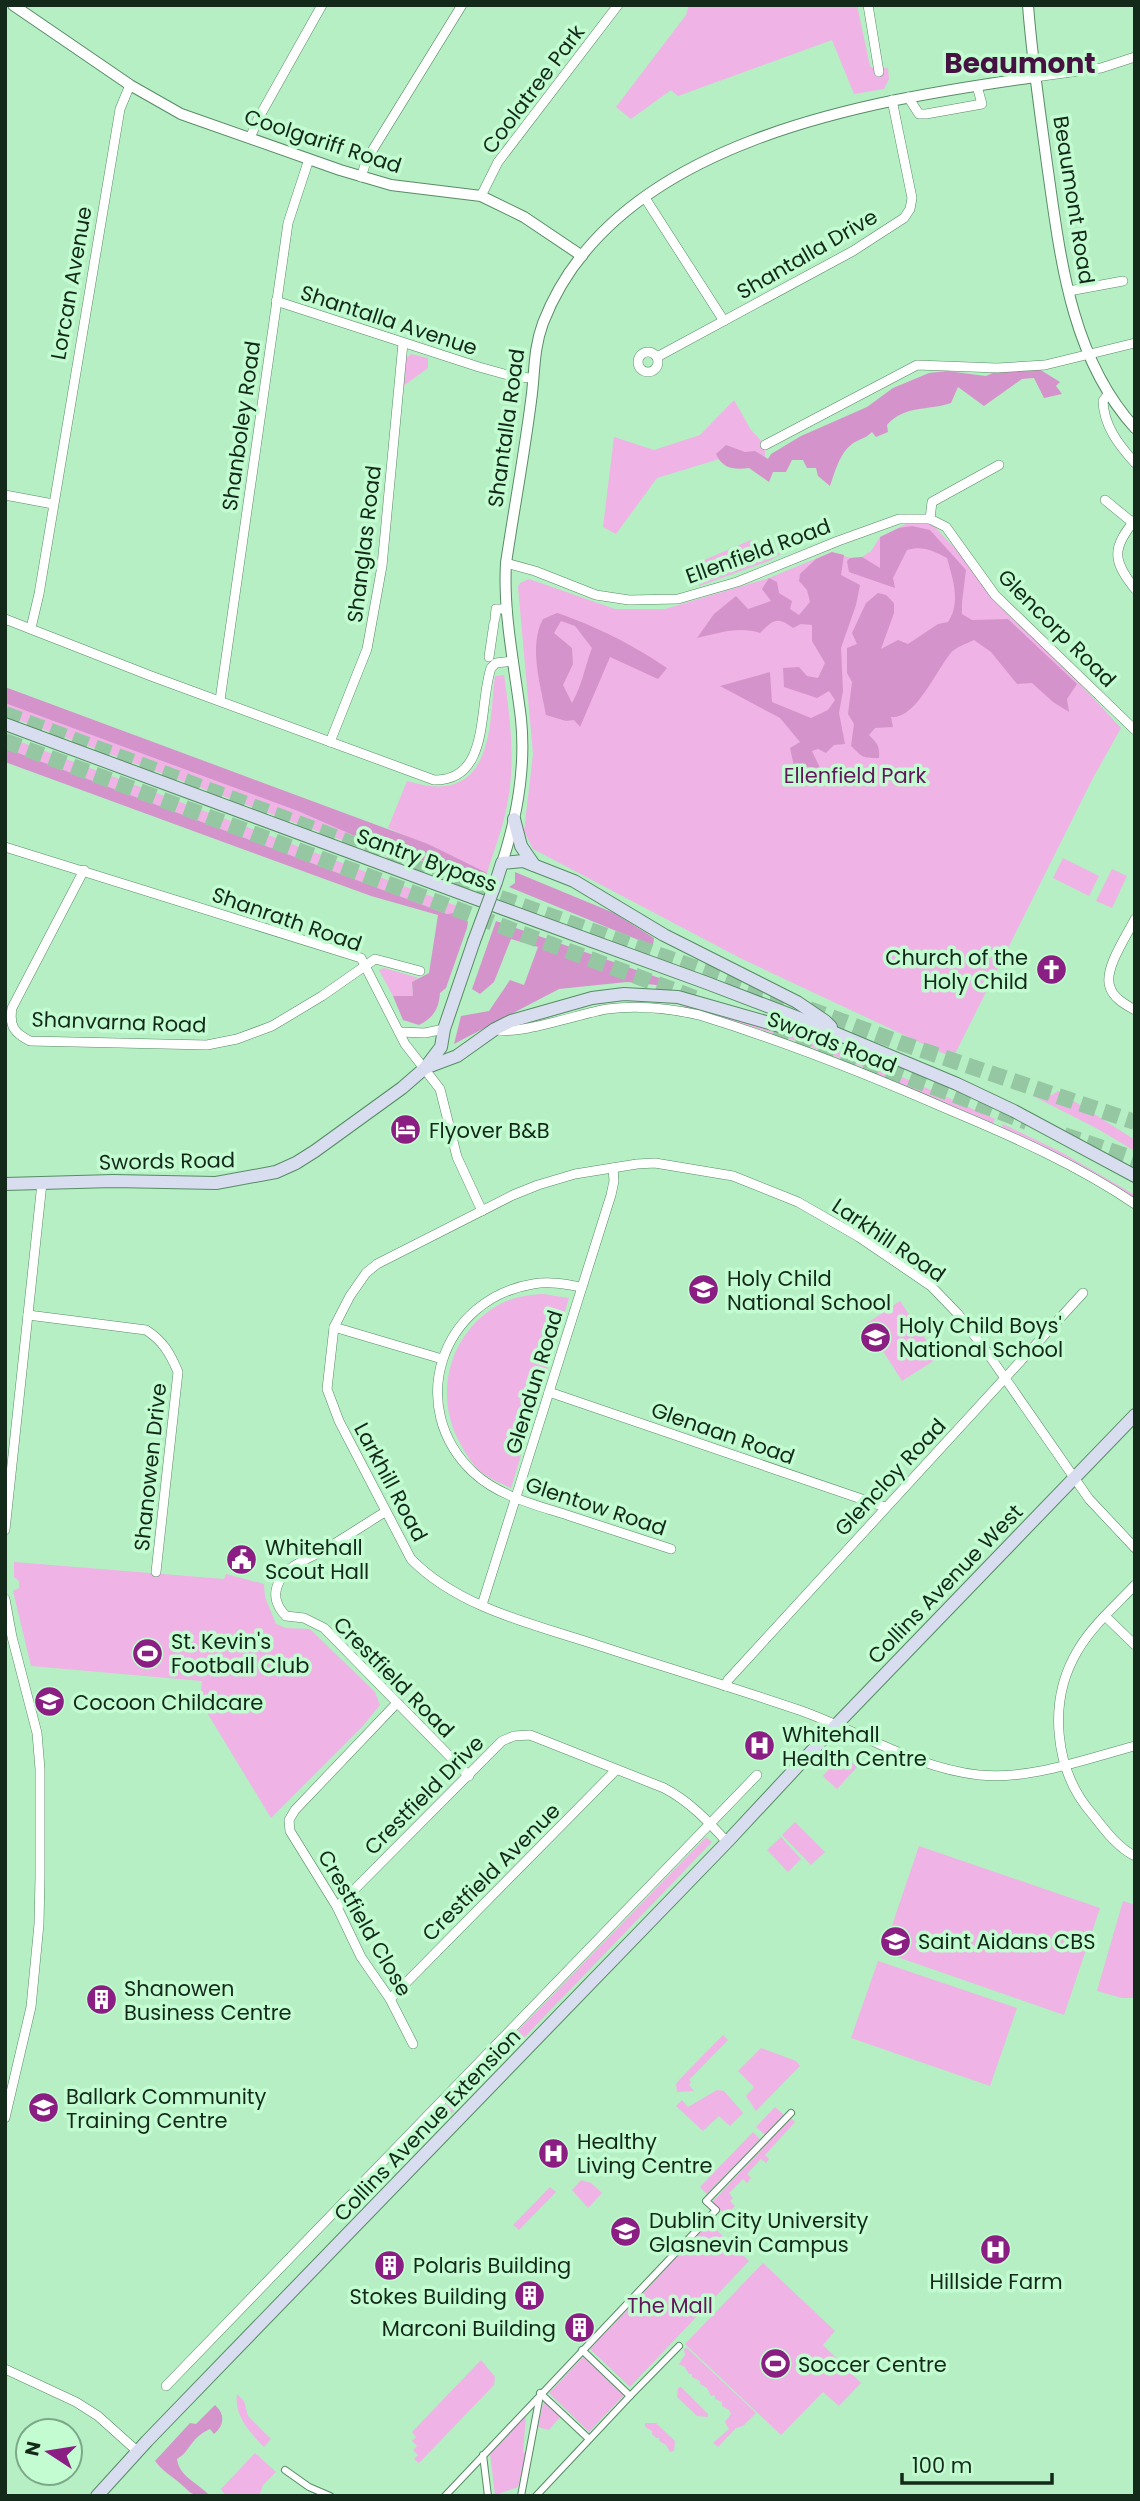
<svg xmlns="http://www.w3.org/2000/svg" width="1140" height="2501" viewBox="0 0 1140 2501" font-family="Poppins,sans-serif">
  <rect width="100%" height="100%" fill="#b6efc4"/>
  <g fill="#efb3e6">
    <path d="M689 5H857L870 66 874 69 888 68 889 79 884 89 854 94 832 40 678 96 671 90 631 119 616 107 686 15Z"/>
    <path d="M411 354 428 358V368L402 387 405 359Z"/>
    <path d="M734 400 751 430 765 445V457L742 452 657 478 616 534 603 527 614 437 654 450 700 435Z"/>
    <path d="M924 515 1121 728 1093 778 953 1058 742 959 533 849 524 831 533 754 518 587 520 583 529 579 615 609H665L769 578 832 552 850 558 862 557 871 551 880 537Z"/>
    <path d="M751 540 781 554 769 561 699 586 700 581 694 578 704 560Z"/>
    <path d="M504 675C510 717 516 762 507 805 503 828 494 850 487 873L388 828 407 781C419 784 432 788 445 786 494 780 490 713 495 676Z"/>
    <path d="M5 702 485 879 481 890 432 873 424 864 411 859 401 862 5 715Z"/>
    <path d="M5 736 470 911 467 920 460 912 447 914 5 748Z"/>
    <path d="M1063 858 1099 876 1089 896 1053 878Z"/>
    <path d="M1112 869 1127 876 1112 908 1096 901Z"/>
    <path d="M384 968 419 978 412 982 413 996H393L379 970Z"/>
    <path d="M683 1003 786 1031 867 1061 995 1119 993 1124 853 1063 785 1037 683 1006Z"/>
    <path d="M1035 1090 1052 1095 1058 1091 1135 1140V1151L1096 1128 1033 1096Z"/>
    <path d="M1003 1124 1061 1152 1135 1195V1200L1001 1128Z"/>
    <path d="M543 1294 569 1298 511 1488C503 1484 494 1481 487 1476 475 1469 466 1455 460 1443 434 1397 448 1338 492 1309 507 1298 525 1295 543 1294Z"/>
    <path d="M900 1301 938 1358 902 1381 866 1324Z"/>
    <path d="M14 1562 224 1579 226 1574 264 1584 265 1597 276 1624 286 1628 310 1629 375 1692 380 1705 362 1727 271 1818 200 1701 202 1681 31 1666 13 1591 19 1588V1581L14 1577Z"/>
    <path d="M843 1754 857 1767 837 1789 823 1776Z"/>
    <path d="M795 1822 825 1852 811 1865 782 1835Z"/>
    <path d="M706 1837 712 1842 445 2120 440 2111Z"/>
    <path d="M781 1837 801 1859 788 1872 767 1850Z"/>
    <path d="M919 1846 1100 1908 1064 2015 883 1952Z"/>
    <path d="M1123 1901 1135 1905V1998H1122L1097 1991Z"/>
    <path d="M878 1961 1017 2008 990 2086 851 2038Z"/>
    <path d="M723 2035 728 2040 689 2080 691 2082 689 2085 694 2091 677 2092 676 2084 680 2079Z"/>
    <path d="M761 2048 796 2061 800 2066 756 2111 746 2096 754 2087 738 2071Z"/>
    <path d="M717 2090 724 2091 743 2113 730 2126 719 2116 703 2131 676 2106 682 2100 688 2107Z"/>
    <path d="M775 2107 784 2115 765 2135 756 2127Z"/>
    <path d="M791 2118 795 2122 765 2155 769 2159 766 2163 761 2159 747 2174 751 2178 747 2183 743 2179 729 2193 733 2198 730 2201 735 2206 726 2215 712 2202Z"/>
    <path d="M753 2132 760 2139 707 2194 700 2187Z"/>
    <path d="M581 2180 591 2183 602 2193 588 2208 572 2190Z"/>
    <path d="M550 2187 556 2192 519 2230 513 2225Z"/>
    <path d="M709 2223 749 2261 630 2387 590 2349Z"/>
    <path d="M763 2263 835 2331 823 2345 861 2383 839 2406 823 2392 781 2435 685 2344Z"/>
    <path d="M687 2348 756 2413 743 2426 736 2428 718 2447 713 2443 729 2429 725 2422 731 2414 729 2410 722 2406V2402L715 2399V2395L711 2396 707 2388 700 2384V2381L692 2377V2374H689L685 2367 679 2364 685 2355 684 2349Z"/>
    <path d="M583 2357 624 2395 589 2432 549 2393Z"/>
    <path d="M481 2360 495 2377 494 2385 419 2463 414 2459 418 2455 413 2450 417 2446 412 2441 416 2437 412 2432Z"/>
    <path d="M681 2387 708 2414V2417L697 2416 677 2397 678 2388Z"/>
    <path d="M237 2394 244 2401 248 2416 271 2439 264 2447C249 2431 234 2416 237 2394Z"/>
    <path d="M544 2400 561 2416 549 2430 538 2427Z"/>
    <path d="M526 2415 523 2452 526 2453 518 2487 495 2495 490 2453Z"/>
    <path d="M645 2423H656L675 2441 674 2451 670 2452 666 2445 659 2441V2438H656L652 2434V2431L645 2427Z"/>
    <path d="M255 2453 276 2472 263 2485 259 2496H226L221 2489Z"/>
  </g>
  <g fill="#d494cb" fill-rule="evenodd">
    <path d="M1039 369 1060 382 1056 386 1062 394 1044 398 1034 378 1022 379 984 406 958 387 951 403C928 411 904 405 887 425L888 432 876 437 872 432C865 439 859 439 852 444 839 454 835 472 830 486L818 476 816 468H807L803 460H792L786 472H773L769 482 749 468C734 470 723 469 716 454L726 445 745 452 755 451 768 459 771 454 801 436 867 407 893 388 929 373 947 371 986 376 997 371Z"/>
    <path d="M912 526 930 530 966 570 962 602V614L972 620 1008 619 1077 684 1067 699 1069 712 1053 702 1032 683 1017 684 991 652 974 640C966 644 955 647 950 654 936 671 915 720 891 717L893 727 875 728 869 735C877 743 880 746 879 758 861 758 863 757 851 746L854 724 848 714 852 682 847 673V648L857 644 852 633 866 603 878 593 886 595 894 603V613L881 649 898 640 908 644 938 624 948 622C961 602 953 580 947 558 934 551 922 545 907 550L893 578 895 588 849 572 847 561 850 558 862 557 880 568V537L899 528Z"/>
    <path d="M832 552 844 555 841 575 860 585 856 605 841 648 843 691 839 713 845 744 834 745 826 753 818 749 812 751 820 768 794 766 790 748 800 742 780 718 720 686 770 672 772 702 811 718 828 710 835 700 829 691 817 698 784 687 783 668 799 667 807 676 818 678 825 663 812 641V625L801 624 793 628C777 616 773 620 760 633 739 626 719 633 697 638L714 614 736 596 748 609 771 601 762 589 769 578 777 582 779 593 792 601 790 609 799 615 810 602 807 590 799 581 800 574 816 559Z"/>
    <path d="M557 613C594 625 635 646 667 668L658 679 610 657 580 727 574 720 566 721 546 715C541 686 528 646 543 619ZM561 621 575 626 592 648C584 669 583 683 572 703L563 685 573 664 572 648 554 633Z"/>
    <path d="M5 687 428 844 487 873 485 879 385 849 298 811 5 703Z"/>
    <path d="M5 748 447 914 460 912 468 922 467 928 446 988 440 993C439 1009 433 1018 419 1025L403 1020 393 996H413L412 982 429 973 438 915 371 896 5 762Z"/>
    <path d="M515 872 614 913 654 938 653 946 509 887 515 883Z"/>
    <path d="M496 921 668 981 666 986 627 982 559 989 454 1044 461 1016 489 1011 510 980 524 985 538 947 511 939 494 982 480 994 472 989Z"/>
    <path d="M215 2405C225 2414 225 2425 214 2434L210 2429C190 2438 190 2452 177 2459 179 2477 200 2484 210 2496 187 2496 192 2492 176 2480 167 2473 162 2470 155 2461L190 2423 196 2424Z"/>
  </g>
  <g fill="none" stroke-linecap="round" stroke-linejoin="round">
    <g stroke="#95c8a2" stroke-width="16" stroke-dasharray="16 8" stroke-linecap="butt">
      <path d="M5 714 445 878 785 1000"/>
      <path d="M5 741 695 998"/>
      <path d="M809 1009 901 1043 1135 1122"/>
      <path d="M775 1028 1027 1122"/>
      <path d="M1064 1135 1135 1159"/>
    </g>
    <defs>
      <g id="pedestrian">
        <path d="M540 2393 589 2439"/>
        <path d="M630 2396 679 2346"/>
        <path d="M483 2455 488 2496"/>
        <path d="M285 2470 309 2487 330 2496"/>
        <path d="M445 2496 716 2210 706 2201 791 2113"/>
        <path d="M521 2496 540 2395"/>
        <path d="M536 2496 630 2396 582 2350"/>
      </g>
      <g id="minor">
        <path d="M868 5 879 72"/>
        <path d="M1035 77 1101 68 1135 57"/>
        <path d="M908 97 919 114H926L982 104 977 86"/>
        <path d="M250 138 258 119 322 5"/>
        <path d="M361 177 367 159 462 5"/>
        <path d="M481 196 498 162 618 5"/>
        <path d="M645 198 724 321"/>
        <path d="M1069 291 1123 281"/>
        <path d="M276 301 479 367 515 377 532 378"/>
        <circle cx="648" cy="362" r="10"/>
        <path d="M657 357 853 251 904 218 910 209 912 198 892 100"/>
        <path d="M1109 393 1103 401C1104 426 1118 444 1135 463"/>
        <path d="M765 445 917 365 997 368 1045 365 1135 343"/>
        <path d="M5 495 53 504"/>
        <path d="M1105 500 1133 523"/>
        <path d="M930 519 946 527 995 595 1135 730"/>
        <path d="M1135 520C1111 549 1113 561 1135 589"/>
        <path d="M506 563 535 571 596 595 629 600 678 599 737 582 838 541 899 519H930L932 502 999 465"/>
        <path d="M5 619 151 676 434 780C491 781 478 706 491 668L496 663 513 661"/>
        <path d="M495 619 496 609H507"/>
        <path d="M31 628 39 594 120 109 130 85"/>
        <path d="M489 657 494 623"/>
        <path d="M220 700 288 223 309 159"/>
        <path d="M330 742 367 649 382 566 403 343"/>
        <path d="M5 847 361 958 405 1044 440 1089 457 1157 482 1211"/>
        <path d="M84 870 12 1008C9 1026 14 1033 30 1041L207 1045 237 1039 272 1026 322 996 375 959 420 971"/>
        <path d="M1135 919C1127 935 1103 970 1110 987 1113 998 1126 1005 1135 1010"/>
        <path d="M495 1029C514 1037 582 1013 607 1009 639 1005 668 1008 699 1015 787 1042 870 1075 954 1112 1016 1138 1079 1166 1135 1204"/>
        <path d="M399 1032 425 1033 444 1029"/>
        <path d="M581 1287C565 1284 549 1281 533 1284 441 1299 404 1408 474 1473 500 1497 537 1505 570 1516 604 1527 637 1538 671 1549"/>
        <path d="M28 1315 146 1330C163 1341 170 1353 178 1372L156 1572"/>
        <path d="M334 1327 442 1359"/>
        <path d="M549 1392 885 1507"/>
        <path d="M385 1512C365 1524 345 1538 324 1550 309 1559 287 1565 279 1582 272 1595 277 1607 286 1616L304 1618 324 1628 469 1776"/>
        <path d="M5 1530 42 1183"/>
        <path d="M1135 1548 1089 1499 984 1348 958 1314 931 1286 859 1237 798 1202 733 1176 655 1163 637 1164 575 1174 538 1185 513 1195 377 1264 366 1273 350 1296 334 1327 327 1389 339 1421 411 1559C459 1608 533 1624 597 1645 664 1667 732 1687 799 1710 859 1731 915 1768 979 1775 1031 1780 1085 1759 1135 1746"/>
        <path d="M1135 1585C1116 1605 1092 1626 1078 1650 1047 1701 1054 1771 1093 1815 1104 1829 1118 1848 1135 1856"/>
        <path d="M5 1599 12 1637 37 1733 40 1769V1877L39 1924 31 2007 5 2118"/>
        <path d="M482 1605 611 1195 614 1181 613 1168"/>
        <path d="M1105 1616 1135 1645"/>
        <path d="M725 1686 728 1680 1083 1293"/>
        <path d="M396 1704 295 1810 289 1820 290 1831 337 1907 361 1957 390 1999 413 2044"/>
        <path d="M337 1907 502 1741 514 1736 530 1735 664 1788C689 1801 708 1821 727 1842"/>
        <path d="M390 1999 616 1770"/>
        <path d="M5 2369 76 2402 98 2416 137 2451"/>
        <path d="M166 2386 757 1775"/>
      </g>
      <g id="tertiary">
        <path d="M13 5 130 85 181 114 340 170 391 185 481 196 524 217 582 256"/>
        <path d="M1028 5C1032 59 1040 111 1047 164 1060 255 1070 357 1135 428"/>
        <path d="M502 863C517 817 526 768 521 719 515 668 503 615 506 563 514 509 524 456 531 401 535 374 533 350 543 323 613 141 866 101 1035 77"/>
      </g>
      <g id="secondary">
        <path d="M5 724 471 897 707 983 822 1027"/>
        <path d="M514 819 521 846 534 865"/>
        <path d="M496 882 502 863 523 861 574 881 664 935 797 1002 825 1021 831 1027"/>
        <path d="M425 1068 441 1047 444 1029 474 941"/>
        <path d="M5 1184 113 1181 216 1183 276 1172 296 1163 315 1151 402 1088 425 1068 457 1056 495 1029 511 1021 592 998 624 994 678 997 787 1028 835 1033 957 1084 1014 1111 1135 1176"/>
        <path d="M97 2496 147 2441 727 1842 837 1724 1135 1415"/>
      </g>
    </defs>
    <use href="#pedestrian" stroke="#578c65" stroke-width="8"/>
    <use href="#minor" stroke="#578c65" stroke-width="10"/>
    <use href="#tertiary" stroke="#578c65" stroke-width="12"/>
    <use href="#secondary" stroke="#578c65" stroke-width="14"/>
    <use href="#pedestrian" stroke="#fff" stroke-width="6"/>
    <use href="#minor" stroke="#fff" stroke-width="9"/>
    <use href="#tertiary" stroke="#fff" stroke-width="10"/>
    <use href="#secondary" stroke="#d8ddef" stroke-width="12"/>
    <defs>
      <path id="secondary-bridge" d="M474 941 496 882"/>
    </defs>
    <use href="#secondary-bridge" stroke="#578c65" stroke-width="14" stroke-linecap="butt"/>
    <use href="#secondary-bridge" stroke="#d8ddef" stroke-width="12"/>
  </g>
  <defs>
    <symbol id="church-disc" viewBox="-11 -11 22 22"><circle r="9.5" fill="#8b1e82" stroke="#c3fcd1"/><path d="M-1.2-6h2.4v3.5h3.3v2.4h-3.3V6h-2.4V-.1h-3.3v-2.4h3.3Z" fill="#fff"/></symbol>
    <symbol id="hotel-disc" viewBox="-11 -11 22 22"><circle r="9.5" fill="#8b1e82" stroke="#c3fcd1"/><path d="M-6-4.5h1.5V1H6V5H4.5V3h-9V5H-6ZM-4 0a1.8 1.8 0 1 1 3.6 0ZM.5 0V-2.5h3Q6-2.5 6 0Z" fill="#fff"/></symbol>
    <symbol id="school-disc" viewBox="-11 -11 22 22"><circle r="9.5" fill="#8b1e82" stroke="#c3fcd1"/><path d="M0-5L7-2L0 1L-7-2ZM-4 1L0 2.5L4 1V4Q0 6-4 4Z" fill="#fff"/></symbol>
    <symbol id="civic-disc" viewBox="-11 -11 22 22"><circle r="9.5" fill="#8b1e82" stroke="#c3fcd1"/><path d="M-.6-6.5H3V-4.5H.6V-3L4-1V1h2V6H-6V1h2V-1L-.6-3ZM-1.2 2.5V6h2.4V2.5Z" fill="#fff"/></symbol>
    <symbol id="stadium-disc" viewBox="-11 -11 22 22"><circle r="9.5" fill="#8b1e82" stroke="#c3fcd1"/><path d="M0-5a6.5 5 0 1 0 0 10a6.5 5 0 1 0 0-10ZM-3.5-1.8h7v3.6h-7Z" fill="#fff"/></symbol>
    <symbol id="hospital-disc" viewBox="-11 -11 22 22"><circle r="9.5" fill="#8b1e82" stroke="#c3fcd1"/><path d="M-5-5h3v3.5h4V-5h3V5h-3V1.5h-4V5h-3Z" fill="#fff"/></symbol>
    <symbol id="building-disc" viewBox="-11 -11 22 22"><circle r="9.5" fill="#8b1e82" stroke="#c3fcd1"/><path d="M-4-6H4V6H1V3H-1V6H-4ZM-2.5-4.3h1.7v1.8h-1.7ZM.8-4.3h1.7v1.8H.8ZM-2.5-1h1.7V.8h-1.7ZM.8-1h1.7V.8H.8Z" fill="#fff"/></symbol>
    <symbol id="university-disc" viewBox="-11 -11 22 22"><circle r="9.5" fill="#8b1e82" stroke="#c3fcd1"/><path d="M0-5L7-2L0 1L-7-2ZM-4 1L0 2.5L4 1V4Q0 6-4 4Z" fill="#fff"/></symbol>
  </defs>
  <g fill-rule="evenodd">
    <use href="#church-disc" x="1034" y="952" width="35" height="35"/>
    <use href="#hotel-disc" x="388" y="1112" width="35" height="35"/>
    <use href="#school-disc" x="686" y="1272" width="35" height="35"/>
    <use href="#school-disc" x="858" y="1320" width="35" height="35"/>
    <use href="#civic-disc" x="224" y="1542" width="35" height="35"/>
    <use href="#stadium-disc" x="130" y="1636" width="35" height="35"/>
    <use href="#school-disc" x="32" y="1684" width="35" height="35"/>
    <use href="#hospital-disc" x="742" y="1728" width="35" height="35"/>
    <use href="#school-disc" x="878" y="1924" width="35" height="35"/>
    <use href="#building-disc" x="84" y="1982" width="35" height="35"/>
    <use href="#university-disc" x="26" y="2090" width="35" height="35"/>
    <use href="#hospital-disc" x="536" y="2136" width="35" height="35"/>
    <use href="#university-disc" x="608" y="2214" width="35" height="35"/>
    <use href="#hospital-disc" x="978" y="2232" width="35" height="35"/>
    <use href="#building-disc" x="372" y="2248" width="35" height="35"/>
    <use href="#building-disc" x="512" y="2278" width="35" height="35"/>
    <use href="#building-disc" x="562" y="2310" width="35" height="35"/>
    <use href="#stadium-disc" x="758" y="2346" width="35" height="35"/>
  </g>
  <g text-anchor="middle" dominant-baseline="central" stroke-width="7" stroke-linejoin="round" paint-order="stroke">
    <g font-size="21" fill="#132a1a" stroke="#c3fcd1">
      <text transform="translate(533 89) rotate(-53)">Coolatree Park</text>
      <text transform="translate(323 141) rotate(18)">Coolgariff Road</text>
      <text transform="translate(1074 200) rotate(81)">Beaumont Road</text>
      <text transform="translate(807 254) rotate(-30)">Shantalla Drive</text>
      <text transform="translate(71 283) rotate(-80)">Lorcan Avenue</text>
      <text transform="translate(389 320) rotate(18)">Shantalla Avenue</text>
      <text transform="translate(241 426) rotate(-82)">Shanboley Road</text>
      <text transform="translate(506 428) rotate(-82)">Shantalla Road</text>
      <text transform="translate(364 544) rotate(-83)">Shanglas Road</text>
      <text transform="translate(758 551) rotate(-20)">Ellenfield Road</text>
      <text transform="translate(1057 628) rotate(45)">Glencorp Road</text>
      <text transform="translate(427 860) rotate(20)">Santry Bypass</text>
      <text transform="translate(287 919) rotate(19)">Shanrath Road</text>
      <text transform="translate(119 1022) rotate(2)">Shanvarna Road</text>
      <text transform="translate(832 1042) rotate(21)">Swords Road</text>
      <text transform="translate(167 1161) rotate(-1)">Swords Road</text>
      <text transform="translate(889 1240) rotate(34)">Larkhill Road</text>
      <text transform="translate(534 1382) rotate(-73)">Glendun Road</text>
      <text transform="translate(723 1433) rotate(19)">Glenaan Road</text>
      <text transform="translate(150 1467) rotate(-84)">Shanowen Drive</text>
      <text transform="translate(890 1477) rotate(-47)">Glencloy Road</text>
      <text transform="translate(391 1482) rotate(62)">Larkhill Road</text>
      <text transform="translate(596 1506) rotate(18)">Glentow Road</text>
      <text transform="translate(945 1584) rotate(-46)">Collins Avenue West</text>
      <text transform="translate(394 1677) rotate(45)">Crestfield Road</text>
      <text transform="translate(424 1795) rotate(-45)">Crestfield Drive</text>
      <text transform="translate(491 1872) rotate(-45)">Crestfield Avenue</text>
      <text transform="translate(365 1923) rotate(60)">Crestfield Close</text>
      <text transform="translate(427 2125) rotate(-46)">Collins Avenue Extension</text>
    </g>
    <g font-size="21" fill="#62175c" stroke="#c3fcd1">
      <text x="855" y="775">Ellenfield Park</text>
      <text x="670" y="2305">The Mall</text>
    </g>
    <g font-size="21" fill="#132a1a" stroke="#c3fcd1" text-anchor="start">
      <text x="1028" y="957" text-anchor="end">Church of the<tspan x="1028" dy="24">Holy Child</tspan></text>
      <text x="429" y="1130">Flyover B&amp;B</text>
      <text x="727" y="1278">Holy Child<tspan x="727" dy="24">National School</tspan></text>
      <text x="899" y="1325">Holy Child Boys'<tspan x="899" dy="24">National School</tspan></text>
      <text x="265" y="1547">Whitehall<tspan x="265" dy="24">Scout Hall</tspan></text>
      <text x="171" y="1641">St. Kevin's<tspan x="171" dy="24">Football Club</tspan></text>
      <text x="73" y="1702">Cocoon Childcare</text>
      <text x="782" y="1734">Whitehall<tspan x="782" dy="24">Health Centre</tspan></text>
      <text x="918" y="1941">Saint Aidans CBS</text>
      <text x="124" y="1988">Shanowen<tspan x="124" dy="24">Business Centre</tspan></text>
      <text x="66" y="2096">Ballark Community<tspan x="66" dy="24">Training Centre</tspan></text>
      <text x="577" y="2141">Healthy<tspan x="577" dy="24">Living Centre</tspan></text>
      <text x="649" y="2220">Dublin City University<tspan x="649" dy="24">Glasnevin Campus</tspan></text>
      <text x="413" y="2265">Polaris Building</text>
      <text x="996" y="2281" text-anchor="middle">Hillside Farm</text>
      <text x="507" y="2296" text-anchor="end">Stokes Building</text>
      <text x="556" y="2328" text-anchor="end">Marconi Building</text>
      <text x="798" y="2364">Soccer Centre</text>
    </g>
    <g font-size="28" font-weight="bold" fill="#461241" stroke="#c3fcd1">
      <text x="1020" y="63">Beaumont</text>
    </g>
  </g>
  <rect width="1140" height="2501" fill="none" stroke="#132a1a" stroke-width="14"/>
  <g transform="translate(49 2452) rotate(282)"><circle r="33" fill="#c3fcd1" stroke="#7da888" stroke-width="2"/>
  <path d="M0-5L12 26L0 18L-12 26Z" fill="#8b1e82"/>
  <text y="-10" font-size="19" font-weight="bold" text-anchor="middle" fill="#132a1a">N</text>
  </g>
  <path d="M902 2473v10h150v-10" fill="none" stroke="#132a1a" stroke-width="3.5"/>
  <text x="912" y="2473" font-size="21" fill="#132a1a" stroke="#c3fcd1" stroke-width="5" paint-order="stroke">100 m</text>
</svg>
